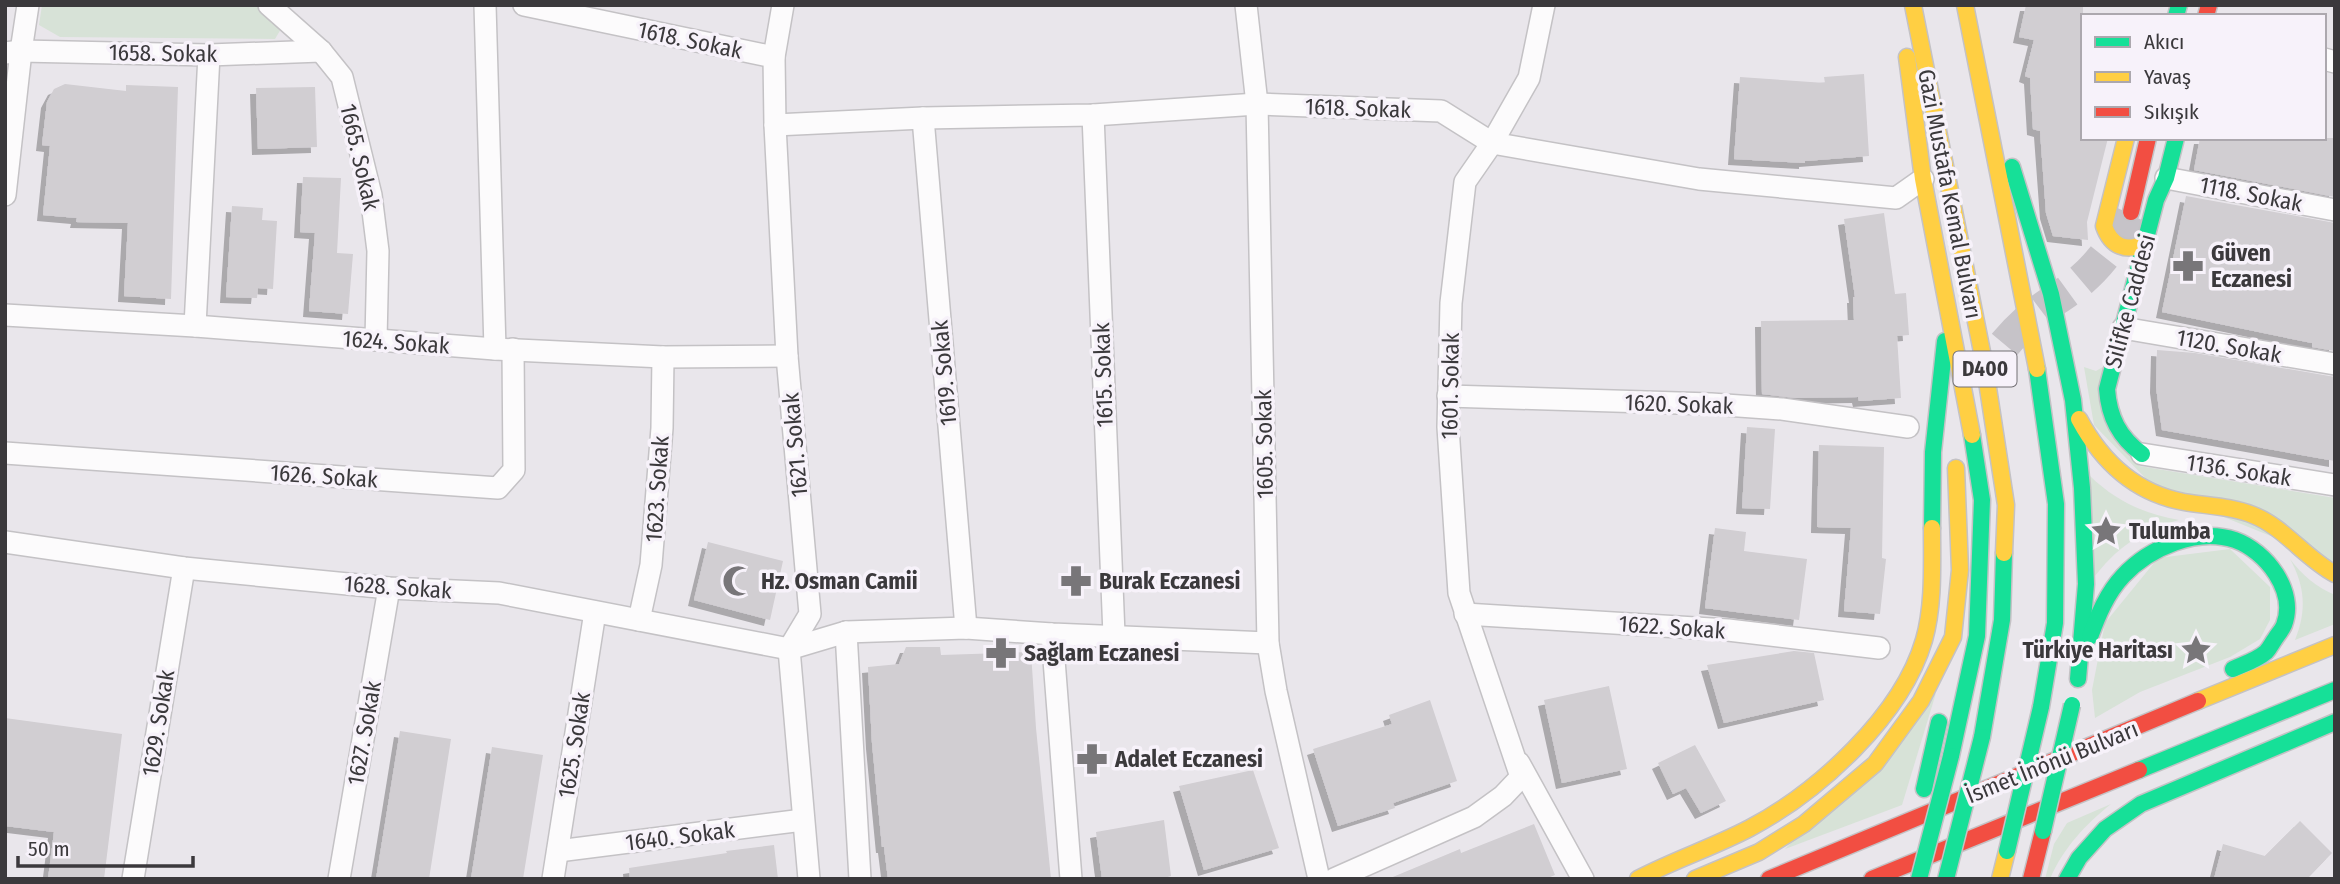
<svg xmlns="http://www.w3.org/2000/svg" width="2340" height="884" viewBox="0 0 2340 884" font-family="'Fira Sans Condensed',sans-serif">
  <defs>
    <filter id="shadow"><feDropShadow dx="-6" dy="6" stdDeviation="0" flood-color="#0004"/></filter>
  </defs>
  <rect width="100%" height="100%" fill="#e9e6eb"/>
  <g fill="#d7e2d7">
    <path d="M42 5H255L281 29 275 39 60 37 39 25Z"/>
    <path d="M2106 365 2139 466 2335 498V562L2157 490 2094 425 2084 367 2096 371Z"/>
    <path d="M2090 476C2116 501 2144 514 2179 520 2141 530 2115 549 2092 580Z"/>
    <path d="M2230 549 2270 587V620L2260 639 2230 657 2140 692 2095 718 2092 690 2105 623 2158 558Z"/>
    <path d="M2290 559C2302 575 2316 587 2335 595V624L2295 640C2307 611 2305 586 2290 559Z"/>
    <path d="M1936 693 1902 805 1785 849Z"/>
    <path d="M2111 804C2086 824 2063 848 2050 879H2045L2054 844 2067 823Z"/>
  </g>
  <g fill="#d1ced2" filter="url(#shadow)">
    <path d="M2026 5H2083V138H2108L2087 222 2088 240 2053 236 2046 213 2040 131 2033 129 2030 78 2025 76 2034 40 2019 37Z"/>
    <path d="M1864 74 1869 156 1805 161V163L1734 159 1740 77 1825 83 1824 77Z"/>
    <path d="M65 84 126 91V85L178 87 171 299 124 296 128 223 76 222 77 218 43 215 50 146 42 145 47 102 54 89Z"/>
    <path d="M315 87 317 147 258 149 256 88Z"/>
    <path d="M2200 138H2335V197L2194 170Z"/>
    <path d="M303 177 341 178 337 253 353 254 348 314 309 311 315 233 300 232Z"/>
    <path d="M2186 196 2335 223V351L2312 347V343L2162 312Z"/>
    <path d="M232 206 263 208 262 220 277 221 273 289 258 288 257 298 226 297Z"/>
    <path d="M1884 213 1895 294 1906 293 1909 335 1897 336 1901 398 1859 401 1858 397 1796 398 1762 394 1761 321 1854 320 1853 297H1855L1844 219Z"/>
    <path d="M2157 350 2195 353 2335 377V461L2162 430 2156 387Z"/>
    <path d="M1747 427 1775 429 1770 509 1742 508Z"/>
    <path d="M1819 445 1884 447 1882 558 1886 559 1880 614 1844 611 1851 528 1817 527Z"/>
    <path d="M1715 528 1746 532 1744 551 1807 559 1799 620 1705 608Z"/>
    <path d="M708 542 783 561 770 620 694 600Z"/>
    <path d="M906 647H940L941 655 1031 652 1036 728 1051 879H888L884 847H882L872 743 868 667 899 664Z"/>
    <path d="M1794 651 1814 653 1824 700 1724 723 1707 665Z"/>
    <path d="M1609 686 1627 769 1562 783 1544 700Z"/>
    <path d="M1430 700 1457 781 1393 803 1395 808 1338 826 1313 749 1392 724 1389 715Z"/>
    <path d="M5 718 122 734 104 879H48L54 832 5 826Z"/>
    <path d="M400 731 451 739 429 879H376Z"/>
    <path d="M1695 745 1726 801 1701 813 1686 788 1673 794 1658 763Z"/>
    <path d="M492 747 543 755 523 879H471Z"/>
    <path d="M1253 770 1279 848 1204 870 1179 786Z"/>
    <path d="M1164 820 1171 876 1161 879H1102L1096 832Z"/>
    <path d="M2300 821 2332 853 2307 879H2214L2223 844 2265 856Z"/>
    <path d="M1534 824 1555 875 1545 879H1388L1460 849 1461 853Z"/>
    <path d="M774 845 778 879H630L629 868 727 853 726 851Z"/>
  </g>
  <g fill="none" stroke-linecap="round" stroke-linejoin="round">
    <path stroke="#c6c3c8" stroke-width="33" stroke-dasharray="33 17" stroke-linecap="butt" d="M1977 386C1992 357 2013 331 2039 311 2052 301 2067 293 2079 282 2102 263 2118 239 2131 212"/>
    <defs>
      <g id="street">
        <path d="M269 5 321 51 342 77 371 195 378 251 376 340"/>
        <path d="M485 5 495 349"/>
        <path d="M524 5 774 57"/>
        <path d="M783 5 774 57 775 125 787 356 810 614 789 649 809 879"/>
        <path d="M1246 5 1257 104 1268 643 1276 691 1319 879"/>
        <path d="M5 53 21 51 209 55 321 51"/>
        <path d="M2324 59 2335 62"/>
        <path d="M1093 115 1114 635"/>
        <path d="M923 118 966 628"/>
        <path d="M775 125 923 118 1093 115 1257 104 1441 111 1492 143 1699 179 1896 198 1923 179"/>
        <path d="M2166 178 2335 210"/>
        <path d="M5 195 21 51 28 5"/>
        <path d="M5 315 195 326 495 349 663 357 787 356"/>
        <path d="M195 326 209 55"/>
        <path d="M2123 328 2335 364"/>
        <path d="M1448 396 1711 404 1782 409 1908 427"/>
        <path d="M5 453 498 488 514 470 513 349"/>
        <path d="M2142 454 2335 485"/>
        <path d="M5 542 184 568 389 588 499 593 789 649 846 632 966 628 1052 634 1268 643"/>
        <path d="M1465 614 1728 630 1879 648"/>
        <path d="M639 620 651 565 662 428 663 357"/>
        <path d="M846 632 860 879"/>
        <path d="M1052 634 1071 879"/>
        <path d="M1519 763 1583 879"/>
        <path d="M558 851 803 820"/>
        <path d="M133 879 184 568"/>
        <path d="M339 879 389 588"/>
        <path d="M553 879 595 612"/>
        <path d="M1334 879 1474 817 1503 796 1521 777 1459 593 1448 427 1451 303 1465 182 1492 143 1529 78 1544 5"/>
      </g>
      <g id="fast">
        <path d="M2176 16 2179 5"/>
        <path d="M2012 167 2051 294 2073 400 2082 488 2086 584 2078 679"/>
        <path d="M2037 369 2056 504 2055 623 2041 707"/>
        <path d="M2142 454C2119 437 2109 417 2107 389L2156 200 2166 178 2176 138"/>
        <path d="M1932 528 1933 452 1945 341"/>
        <path d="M2090 637C2098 615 2107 593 2123 576 2149 548 2197 527 2235 540 2266 551 2297 591 2284 625 2282 630 2278 634 2275 639 2272 643 2270 648 2266 652 2257 660 2244 664 2233 669"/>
        <path d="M1982 737 2002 620 2004 553"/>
        <path d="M1951 756 1977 636 1982 500 1972 435"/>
        <path d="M2139 770 2335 690"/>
        <path d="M1924 789 1939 722"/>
        <path d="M2067 879 2079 858 2105 829 2141 804 2335 722"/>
      </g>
      <g id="slow">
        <path d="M1913 5 1984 362 2006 505 2004 553"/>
        <path d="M1965 5 2037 369"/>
        <path d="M1907 57 1923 179 1972 435"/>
        <path d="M2126 138 2104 226C2111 246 2126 253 2145 243"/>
        <path d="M2079 419C2102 462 2135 493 2184 502 2207 506 2231 506 2253 515 2284 527 2305 558 2335 574"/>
        <path d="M2198 701 2335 645"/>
        <path d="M1638 879C1674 860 1714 847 1750 828 1818 792 1902 716 1924 640 1934 605 1932 564 1932 528"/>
        <path d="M1695 879 1759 852 1804 824 1875 764 1921 701 1953 637 1960 570 1956 468"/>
        <path d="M2000 879 2007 851"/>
      </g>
      <g id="jam">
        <path d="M2206 16 2209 5"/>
        <path d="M2131 212 2148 138"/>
        <path d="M1769 879 2198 701"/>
        <path d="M1872 879 2139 770"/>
        <path d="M2031 879 2043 831"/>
      </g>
    </defs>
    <use href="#street" stroke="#c4c2c5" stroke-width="24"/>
    <use href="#fast" stroke="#c4c2c5" stroke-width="19"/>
    <use href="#slow" stroke="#c4c2c5" stroke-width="19"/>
    <use href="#jam" stroke="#c4c2c5" stroke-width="19"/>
    <use href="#street" stroke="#fcfbfc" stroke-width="21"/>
    <use href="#fast" stroke="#16e098" stroke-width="16"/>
    <use href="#slow" stroke="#ffcf43" stroke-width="16"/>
    <use href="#jam" stroke="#f24e42" stroke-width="16"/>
    <defs>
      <g id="fast-bridge">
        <path d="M2043 831 2072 705"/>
        <path d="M2007 851 2041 707"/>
        <path d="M1919 879 1951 756"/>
        <path d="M1946 879 1982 737"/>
      </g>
    </defs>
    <use href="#fast-bridge" stroke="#c4c2c5" stroke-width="19" stroke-linecap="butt"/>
    <use href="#fast-bridge" stroke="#16e098" stroke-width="16"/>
  </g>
  <defs>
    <symbol id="pharmacy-bare" viewBox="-9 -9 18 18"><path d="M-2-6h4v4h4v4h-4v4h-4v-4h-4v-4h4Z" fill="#787679" stroke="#f7f2fa" stroke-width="2.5" paint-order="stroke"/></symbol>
    <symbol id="sight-bare" viewBox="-9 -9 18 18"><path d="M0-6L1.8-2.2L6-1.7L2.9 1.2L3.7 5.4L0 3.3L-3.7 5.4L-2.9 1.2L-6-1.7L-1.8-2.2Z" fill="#787679" stroke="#f7f2fa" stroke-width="2.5" paint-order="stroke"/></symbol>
    <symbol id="mosque-bare" viewBox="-9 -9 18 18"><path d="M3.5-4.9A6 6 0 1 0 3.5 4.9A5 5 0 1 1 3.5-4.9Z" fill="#787679" stroke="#f7f2fa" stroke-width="2.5" paint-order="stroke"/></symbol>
  </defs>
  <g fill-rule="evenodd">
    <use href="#pharmacy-bare" x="2166" y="244" width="44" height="44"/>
    <use href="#sight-bare" x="2084" y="509" width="44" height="44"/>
    <use href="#mosque-bare" x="716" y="559" width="44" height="44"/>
    <use href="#pharmacy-bare" x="1054" y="559" width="44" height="44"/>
    <use href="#sight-bare" x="2174" y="628" width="44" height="44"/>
    <use href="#pharmacy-bare" x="979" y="631" width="44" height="44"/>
    <use href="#pharmacy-bare" x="1070" y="737" width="44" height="44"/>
  </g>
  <g text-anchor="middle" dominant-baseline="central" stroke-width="7" stroke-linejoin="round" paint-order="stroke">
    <rect fill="#f7f2fa" stroke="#737075" stroke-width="2" x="1953.5" y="351.5" width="63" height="35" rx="5"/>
    <g font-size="21" font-weight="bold" fill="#3b393c">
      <text x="1985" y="369">D400</text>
    </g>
    <g font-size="23" fill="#3b393c" stroke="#f7f2fa">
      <text transform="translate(690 40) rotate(12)">1618. Sokak</text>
      <text transform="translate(163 53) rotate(1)">1658. Sokak</text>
      <text transform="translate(1358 108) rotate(2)">1618. Sokak</text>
      <text transform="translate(360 157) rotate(77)">1665. Sokak</text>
      <text transform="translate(1950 194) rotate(79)">Gazi Mustafa Kemal Bulvarı</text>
      <text transform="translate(2251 194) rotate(11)">1118. Sokak</text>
      <text transform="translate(2130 301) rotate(-75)">Silifke Caddesi</text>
      <text transform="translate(396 342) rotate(4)">1624. Sokak</text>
      <text transform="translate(2229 346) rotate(10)">1120. Sokak</text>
      <text transform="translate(944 373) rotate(-95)">1619. Sokak</text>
      <text transform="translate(1103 375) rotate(-92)">1615. Sokak</text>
      <text transform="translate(1450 386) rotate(-89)">1601. Sokak</text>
      <text transform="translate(1679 404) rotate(2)">1620. Sokak</text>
      <text transform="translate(1264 444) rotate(-91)">1605. Sokak</text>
      <text transform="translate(795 445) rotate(-95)">1621. Sokak</text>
      <text transform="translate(2239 470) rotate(9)">1136. Sokak</text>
      <text transform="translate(324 476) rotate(4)">1626. Sokak</text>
      <text transform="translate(657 489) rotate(-86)">1623. Sokak</text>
      <text transform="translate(398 587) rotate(4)">1628. Sokak</text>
      <text transform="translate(1672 627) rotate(4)">1622. Sokak</text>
      <text transform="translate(158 723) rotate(-81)">1629. Sokak</text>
      <text transform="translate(364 733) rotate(-80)">1627. Sokak</text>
      <text transform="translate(574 745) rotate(-81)">1625. Sokak</text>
      <text transform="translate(2052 762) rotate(-22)">İsmet İnönü Bulvarı</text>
      <text transform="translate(680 836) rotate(-7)">1640. Sokak</text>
    </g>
    <g font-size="23" font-weight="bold" fill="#3b393c" stroke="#f7f2fa" text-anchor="start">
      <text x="2211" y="253">Güven<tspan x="2211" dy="26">Eczanesi</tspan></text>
      <text x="2129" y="531">Tulumba</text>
      <text x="761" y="581">Hz. Osman Camii</text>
      <text x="1099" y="581">Burak Eczanesi</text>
      <text x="2173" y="650" text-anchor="end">Türkiye Haritası</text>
      <text x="1024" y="653">Sağlam Eczanesi</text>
      <text x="1115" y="759">Adalet Eczanesi</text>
    </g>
  </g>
  <rect width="2340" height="884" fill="none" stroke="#3b393c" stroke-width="14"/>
  <rect x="2081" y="14" width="245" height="126" fill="#f7f2fa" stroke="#aca8ae" stroke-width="2"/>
  <rect x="2095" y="37" width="35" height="10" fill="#16e098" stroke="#aca8ae" stroke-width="2"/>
  <text x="2144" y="49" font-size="21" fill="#3b393c">Akıcı</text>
  <rect x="2095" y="72" width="35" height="10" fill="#ffcf43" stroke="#aca8ae" stroke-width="2"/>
  <text x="2144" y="84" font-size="21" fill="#3b393c">Yavaş</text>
  <rect x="2095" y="107" width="35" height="10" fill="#f24e42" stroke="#aca8ae" stroke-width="2"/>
  <text x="2144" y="119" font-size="21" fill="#3b393c">Sıkışık</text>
  <path d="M18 856v10h175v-10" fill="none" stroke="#3b393c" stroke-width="3.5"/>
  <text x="28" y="856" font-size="21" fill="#3b393c" stroke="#f7f2fa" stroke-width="5" paint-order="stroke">50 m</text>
</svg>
